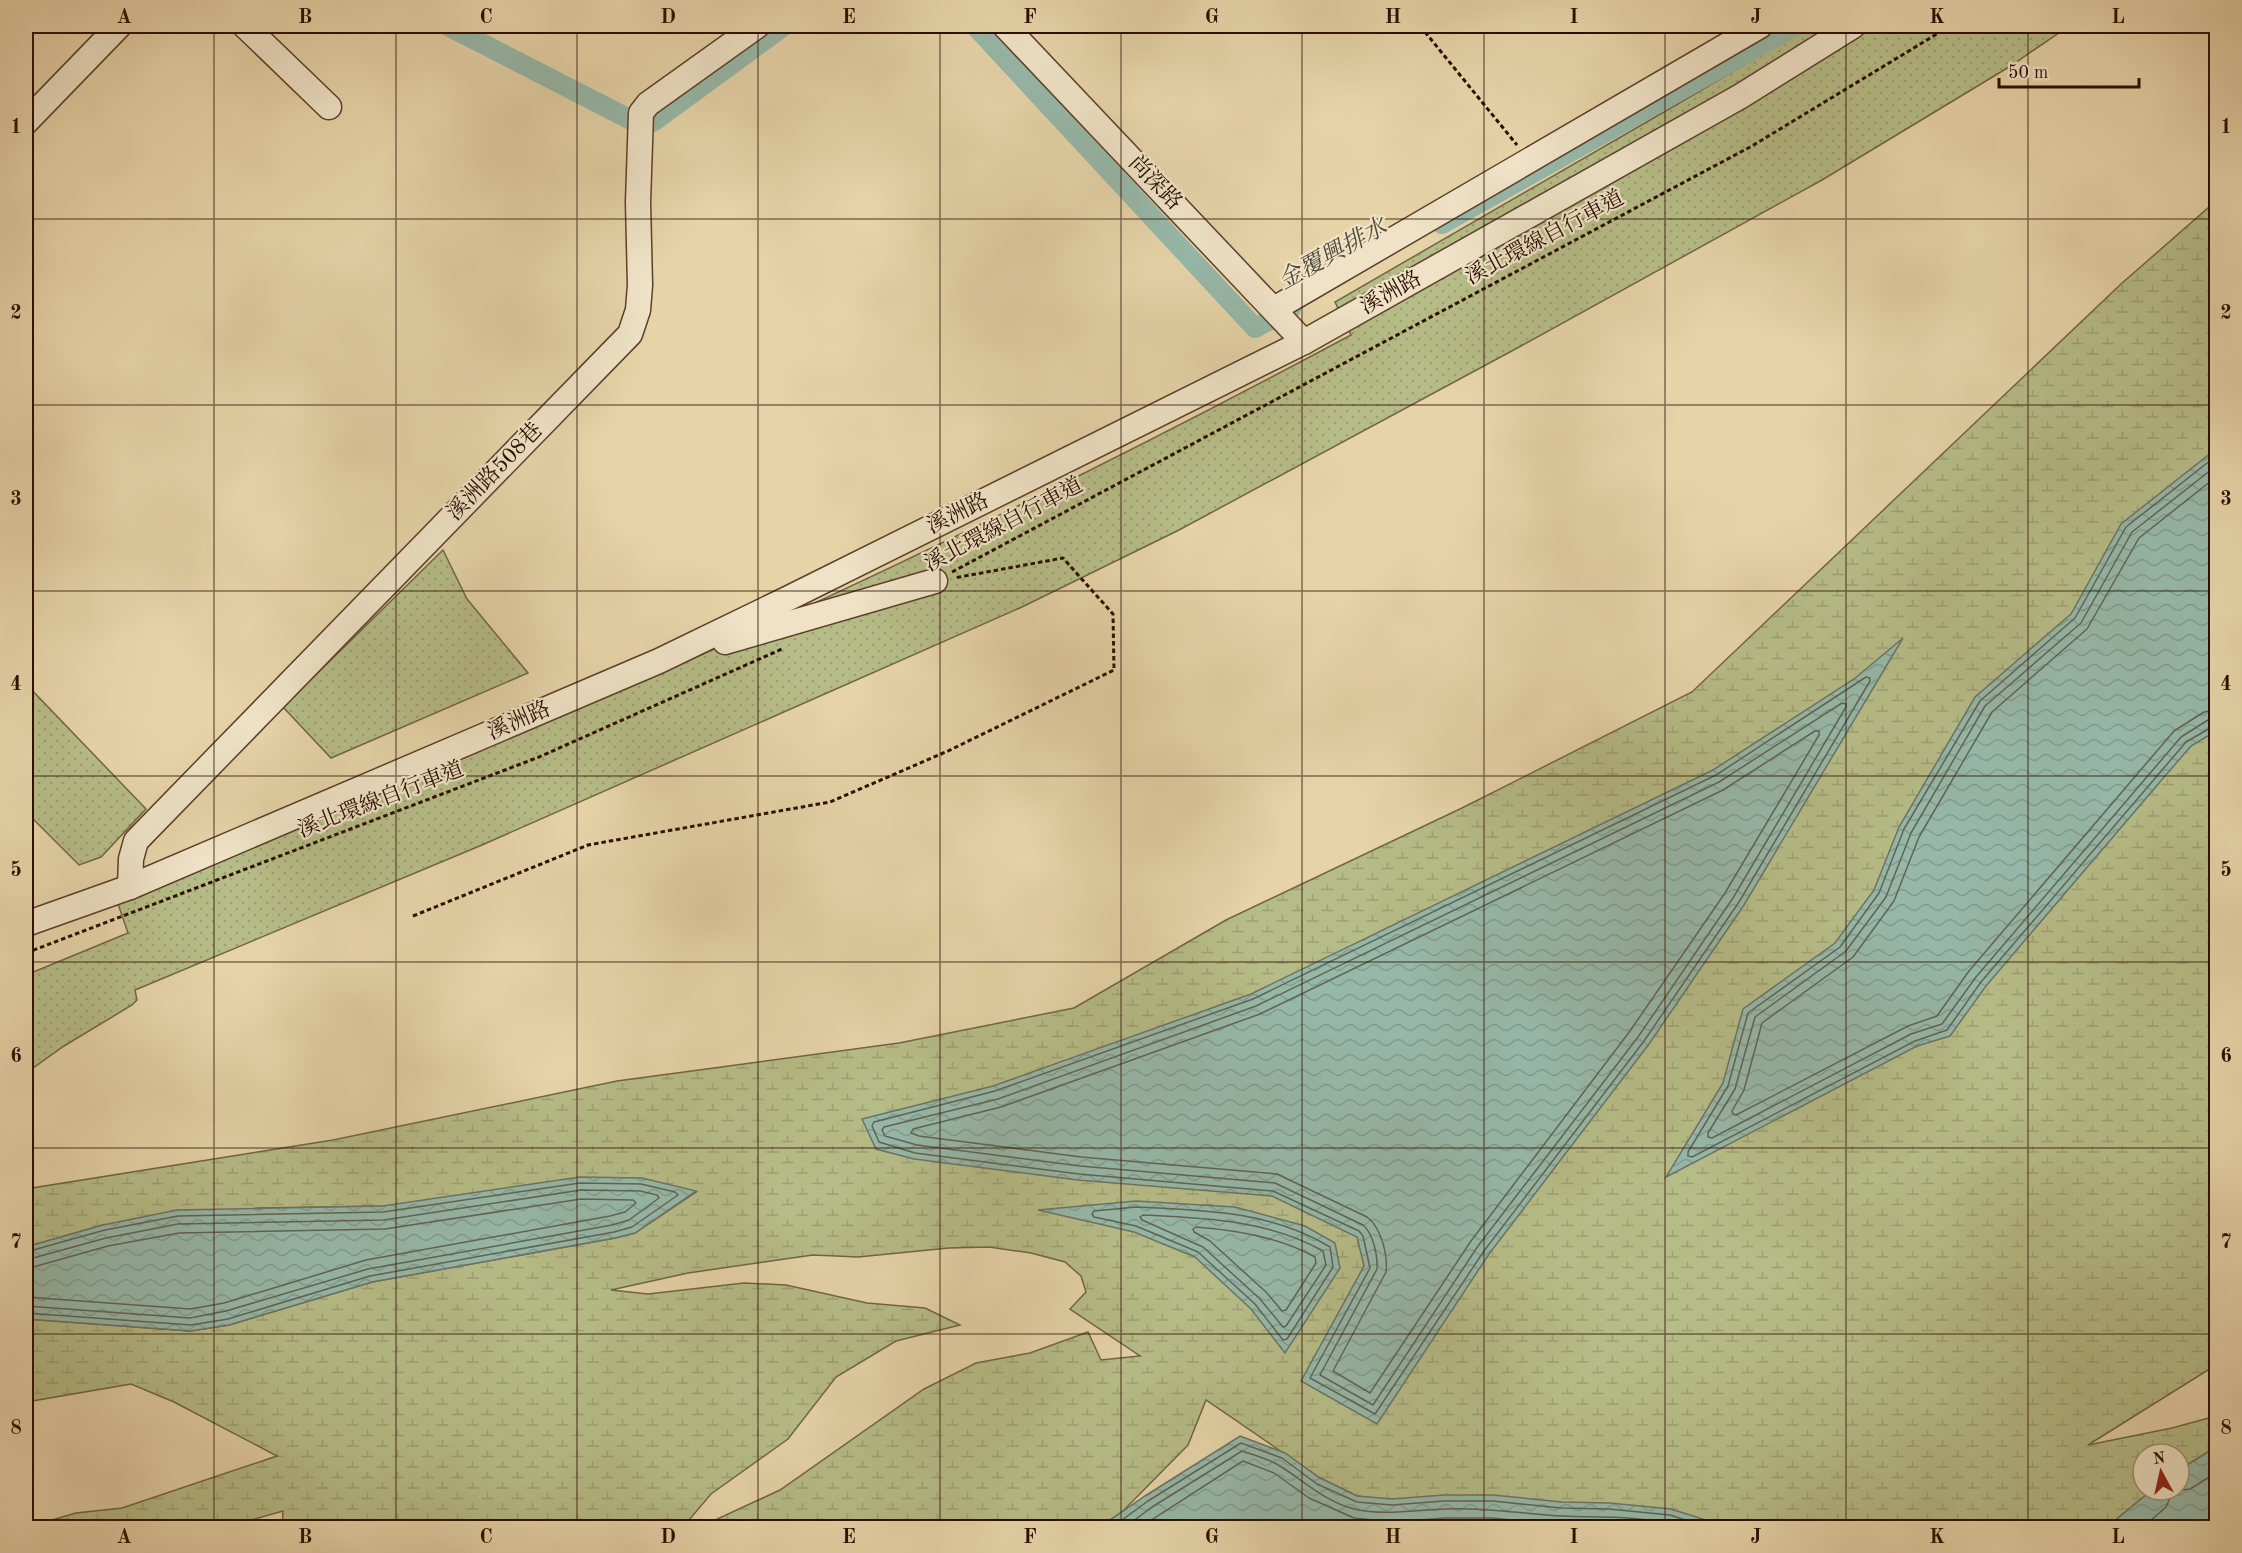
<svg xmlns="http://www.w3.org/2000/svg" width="2242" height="1553" viewBox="0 0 2242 1553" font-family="'Old Standard TT','Noto Serif TC',serif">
  <defs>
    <pattern id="green-dots" width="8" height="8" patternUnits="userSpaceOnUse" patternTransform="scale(1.5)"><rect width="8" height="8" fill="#b6bc87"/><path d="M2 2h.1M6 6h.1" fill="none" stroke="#9da073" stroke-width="1.8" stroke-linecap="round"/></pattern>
    <pattern id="wetland-marsh" width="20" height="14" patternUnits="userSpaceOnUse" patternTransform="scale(1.5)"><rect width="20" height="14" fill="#b6bc87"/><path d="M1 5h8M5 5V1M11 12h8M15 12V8" fill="none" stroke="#9da073"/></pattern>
    <pattern id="water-waves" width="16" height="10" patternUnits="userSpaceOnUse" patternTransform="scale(1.5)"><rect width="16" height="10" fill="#96b8a9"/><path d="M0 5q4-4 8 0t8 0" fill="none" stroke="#819d90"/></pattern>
  </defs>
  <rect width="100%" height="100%" fill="#e6d3a8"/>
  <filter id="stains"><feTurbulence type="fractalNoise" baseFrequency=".00333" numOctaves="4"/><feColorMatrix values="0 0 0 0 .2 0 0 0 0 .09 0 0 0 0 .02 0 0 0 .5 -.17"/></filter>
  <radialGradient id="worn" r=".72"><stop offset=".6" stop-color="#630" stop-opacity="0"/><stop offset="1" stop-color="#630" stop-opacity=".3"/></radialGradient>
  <g fill="url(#green-dots)" stroke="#706544" stroke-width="1.5">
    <path d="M1810 26H2069L2009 67 1822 180 1521 346 1179 530 1022 607 482 845 135 990 137 1000 132 1005 64 1046 26 1073V975L128 933 117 901C300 824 484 751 665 671 897 568 1127 455 1351 335L1335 302 1676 105Z"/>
    <path d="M443 550 467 599 528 673 331 758 283 707Z"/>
    <path d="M26 684 146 809 101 857 79 865 26 812Z"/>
  </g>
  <path fill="url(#wetland-marsh)" stroke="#706544" stroke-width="1.5" d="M2216 201V1365L2088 1445 2172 1428 2216 1416V1447L2179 1470V1454H2143V1490H2152L2107 1527 1693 1528 1552 1521 1357 1496 1320 1478 1206 1400 1188 1445 1123 1511 1100 1527H700L780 1490 924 1389 976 1363 1030 1353 1088 1332 1101 1360 1140 1356 1070 1309 1086 1292 1081 1276 1065 1262 1031 1253 989 1247 949 1248 858 1257 813 1255 688 1273 611 1290 648 1294 744 1283 786 1285 867 1303 925 1308 960 1325 896 1341 836 1377 788 1439 711 1494 683 1527H282L283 1511 227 1527H28L76 1513 122 1508 277 1456 174 1402 131 1384 26 1402V1319L190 1331 229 1325 372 1282 615 1238 635 1233 696 1192 383 1206 259 1208 103 1225 26 1247V1189L333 1140 617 1081 899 1043 1074 1008 1226 920 1462 808 1692 692 2121 284Z"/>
  <g fill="url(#water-waves)" stroke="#6b7465" stroke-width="1.5">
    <path d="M2216 449V731L2191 746 2159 783 1986 986 1950 1036 1917 1046 1666 1177 1723 1083 1743 1009 1835 943 1874 890 1899 827 1975 697 2071 614 2121 524Z"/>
    <path d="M1903 638 1744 905 1649 1044 1489 1254 1377 1424 1301 1381 1364 1266 1357 1237 1272 1196 1078 1180 914 1159 876 1149 862 1119 993 1086 1251 994 1713 770 1854 679Z"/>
    <path d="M580 1177 642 1178 696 1191 635 1233 615 1238 372 1282 229 1325 191 1331 26 1319V1247L103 1225 177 1210 383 1206Z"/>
    <path d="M1136 1201 1235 1207 1305 1226 1335 1243 1340 1268 1285 1353 1251 1309 1195 1257 1134 1232 1038 1210Z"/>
    <path d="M1240 1436 1285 1453 1320 1478 1357 1496 1392 1499 1444 1495H1493L1562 1502 1610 1503 1671 1509 1728 1527H1100L1145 1496Z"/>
    <path d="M2216 1447V1527H2107L2152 1490H2179V1470Z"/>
  </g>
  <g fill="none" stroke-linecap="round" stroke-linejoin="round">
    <g stroke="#606354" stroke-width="1.5">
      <path d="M2216 456 2126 527 2075 618 1980 701 1904 829 1879 893 1840 947 1748 1013 1728 1086 1688 1152V1156L1692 1157 1915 1041 1947 1030 1981 982 2186 742 2212 727 2216 726"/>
      <path d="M2216 466 2132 532 2081 623 1985 706 1911 833 1886 897 1846 951 1755 1017 1735 1089 1708 1133V1137L1712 1138 1911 1034 1942 1024 1976 977 2181 737 2208 720 2216 719"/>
      <path d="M2216 477 2139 538 2087 629 1992 712 1919 837 1894 901 1853 957 1762 1023 1744 1090 1732 1111 1733 1114 1736 1115 1908 1026 1937 1016 1969 971 2174 731 2204 712 2216 710"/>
      <path d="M1866 677 1870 678V681L1739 902 1644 1041 1484 1251 1375 1414 1310 1378 1370 1268 1363 1236 1359 1231 1273 1191 1079 1174 915 1153 879 1142 872 1126 874 1122 995 1091 1253 999 1716 775Z"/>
      <path d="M1842 703 1846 704V707L1733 898 1638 1037 1478 1246 1373 1405 1320 1375 1377 1269C1378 1256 1373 1233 1363 1225L1275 1183 1080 1166 917 1145 885 1136 882 1130 884 1127 998 1099 1256 1006 1719 782Z"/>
      <path d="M1815 731H1819V735L1725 893 1630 1031 1471 1241 1370 1393 1333 1371 1386 1272C1388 1255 1381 1227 1367 1217L1277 1174 1081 1157 919 1136 911 1133 913 1129 1001 1107 1260 1014 1723 790Z"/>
      <path d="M1136 1207C1202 1210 1272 1211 1330 1247L1333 1267 1287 1339 1283 1340 1255 1304 1198 1252 1136 1226 1094 1217 1092 1214 1094 1211Z"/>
      <path d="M1143 1215C1204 1218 1268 1220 1323 1251L1326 1265 1286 1326 1283 1327 1260 1299 1203 1247 1142 1220 1140 1217Z"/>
      <path d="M1196 1227C1236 1230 1279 1237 1315 1257L1316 1263 1286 1310 1282 1311 1267 1293 1210 1241 1194 1232 1193 1229Z"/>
      <path d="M26 1252 105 1230 178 1216 383 1212 580 1183 641 1184 675 1192 678 1195 632 1227 614 1232 370 1276 228 1319 191 1325 26 1313"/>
      <path d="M26 1260 106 1238 178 1224 384 1220 581 1190 640 1191 657 1195 659 1198 629 1220 612 1225 368 1269 226 1311 190 1318 26 1306"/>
      <path d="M26 1269 108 1246 179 1233 385 1229 581 1199 633 1200 636 1203 625 1212 610 1216 366 1260 224 1303 190 1309 26 1297"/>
      <path d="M1111 1528 1148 1501 1241 1443 1282 1458 1317 1484 1357 1502 1392 1505 1444 1501H1493L1561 1508 1609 1509 1670 1515 1709 1528"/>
      <path d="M1124 1528 1152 1507 1242 1451C1254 1455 1269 1459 1280 1466 1304 1481 1326 1502 1354 1509 1384 1516 1415 1510 1445 1509 1485 1507 1523 1514 1563 1516 1603 1518 1646 1515 1684 1528"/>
      <path d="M1139 1528 1243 1461 1274 1473 1309 1498 1354 1518 1393 1522 1445 1518H1492L1560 1525 1628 1528"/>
      <path d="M2142 1528 2166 1507 2173 1491 2190 1489 2216 1473"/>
    </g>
    <g stroke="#96b8a9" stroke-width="20">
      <path d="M448 26 637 123 653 122 784 26"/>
      <path d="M975 26 1255 328 1291 309"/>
      <path d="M1442 224 1795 26"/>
    </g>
    <defs>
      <g id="minor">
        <path d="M245 26 329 107"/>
        <path d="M1005 26 1304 342"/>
        <path d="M26 122 119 26"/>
        <path d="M1274 309 1760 26"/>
        <path d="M725 642 935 581"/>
        <path d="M130 887 131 859 136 841 630 334 638 310 640 285 638 202 641 113 648 104 757 26"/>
        <path d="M26 924 130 887 659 661 787 599 1304 342 1741 96 1853 26"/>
      </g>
    </defs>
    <use href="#minor" stroke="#5a3f2a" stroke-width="27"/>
    <g stroke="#2b0e00" stroke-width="3" stroke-dasharray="4.5 3" stroke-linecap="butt">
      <path d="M1425 32 1517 145"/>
      <path d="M952 572 1752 146 1950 26"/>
      <path d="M413 916 588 845 830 802 948 751 1114 670 1113 614 1063 558 954 578"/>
      <path d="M26 953 539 757 782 649"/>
    </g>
    <use href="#minor" stroke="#efe2c6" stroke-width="24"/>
  </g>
  <path fill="none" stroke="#2b0e00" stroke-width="1.5" stroke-opacity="0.55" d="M214 26V1528M396 26V1528M577 26V1528M758 26V1528M940 26V1528M1121 26V1528M1302 26V1528M1484 26V1528M1665 26V1528M1846 26V1528M2028 26V1528M26 219H2216M26 405H2216M26 591H2216M26 776H2216M26 962H2216M26 1148H2216M26 1334H2216"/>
  <g text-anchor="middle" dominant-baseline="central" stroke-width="4.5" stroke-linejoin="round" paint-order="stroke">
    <g font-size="22" fill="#2b0e00" stroke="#efe2c6">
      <text transform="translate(1155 183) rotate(46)">尚深路</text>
      <text transform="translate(1545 238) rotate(-28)">溪北環線自行車道</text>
      <text transform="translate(1391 293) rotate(-29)">溪洲路</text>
      <text transform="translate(495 472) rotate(-46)">溪洲路508巷</text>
      <text transform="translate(958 514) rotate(-26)">溪洲路</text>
      <text transform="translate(1004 525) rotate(-28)">溪北環線自行車道</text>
      <text transform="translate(519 721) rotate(-23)">溪洲路</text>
      <text transform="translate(381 800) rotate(-21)">溪北環線自行車道</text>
    </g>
    <g font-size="24" font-style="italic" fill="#504a3b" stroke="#efe2c6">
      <text transform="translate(1333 255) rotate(-29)">金覆興排水</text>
    </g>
  </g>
  <rect width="2242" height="1553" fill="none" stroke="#e6d3a8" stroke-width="66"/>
  <g transform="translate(2161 1472) rotate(352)"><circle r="28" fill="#efe2c6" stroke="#a18d77" stroke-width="1.5"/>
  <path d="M0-4.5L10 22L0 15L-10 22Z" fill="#8f2418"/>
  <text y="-9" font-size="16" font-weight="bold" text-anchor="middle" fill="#2b0e00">N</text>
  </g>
  <path d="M1999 78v9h140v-9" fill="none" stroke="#2b0e00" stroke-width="3"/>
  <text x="2008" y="78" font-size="18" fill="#2b0e00" stroke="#efe2c6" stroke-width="4.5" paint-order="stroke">50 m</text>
  <rect x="33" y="33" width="2176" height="1487" fill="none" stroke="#2b0e00" stroke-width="2"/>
  <g font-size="20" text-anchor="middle" font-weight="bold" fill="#2b0e00">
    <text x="124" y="23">A</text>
    <text x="305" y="23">B</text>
    <text x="486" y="23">C</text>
    <text x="668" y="23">D</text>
    <text x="849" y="23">E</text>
    <text x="1030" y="23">F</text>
    <text x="1212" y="23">G</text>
    <text x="1393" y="23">H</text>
    <text x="1574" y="23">I</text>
    <text x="1756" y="23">J</text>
    <text x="1937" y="23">K</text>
    <text x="2118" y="23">L</text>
    <text x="16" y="133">1</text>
    <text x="2226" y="133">1</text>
    <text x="16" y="319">2</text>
    <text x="2226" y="319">2</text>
    <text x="16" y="505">3</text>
    <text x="2226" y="505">3</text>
    <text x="16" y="690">4</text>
    <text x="2226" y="690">4</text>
    <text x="16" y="876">5</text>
    <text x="2226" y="876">5</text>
    <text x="16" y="1062">6</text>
    <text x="2226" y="1062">6</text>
    <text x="16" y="1248">7</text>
    <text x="2226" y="1248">7</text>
    <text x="16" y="1434">8</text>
    <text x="2226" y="1434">8</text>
    <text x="124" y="1543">A</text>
    <text x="305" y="1543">B</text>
    <text x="486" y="1543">C</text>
    <text x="668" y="1543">D</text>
    <text x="849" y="1543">E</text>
    <text x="1030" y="1543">F</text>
    <text x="1212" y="1543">G</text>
    <text x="1393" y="1543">H</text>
    <text x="1574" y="1543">I</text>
    <text x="1756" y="1543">J</text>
    <text x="1937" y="1543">K</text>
    <text x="2118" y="1543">L</text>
  </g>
  <rect width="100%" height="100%" filter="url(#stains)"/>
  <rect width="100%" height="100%" fill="url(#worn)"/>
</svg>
